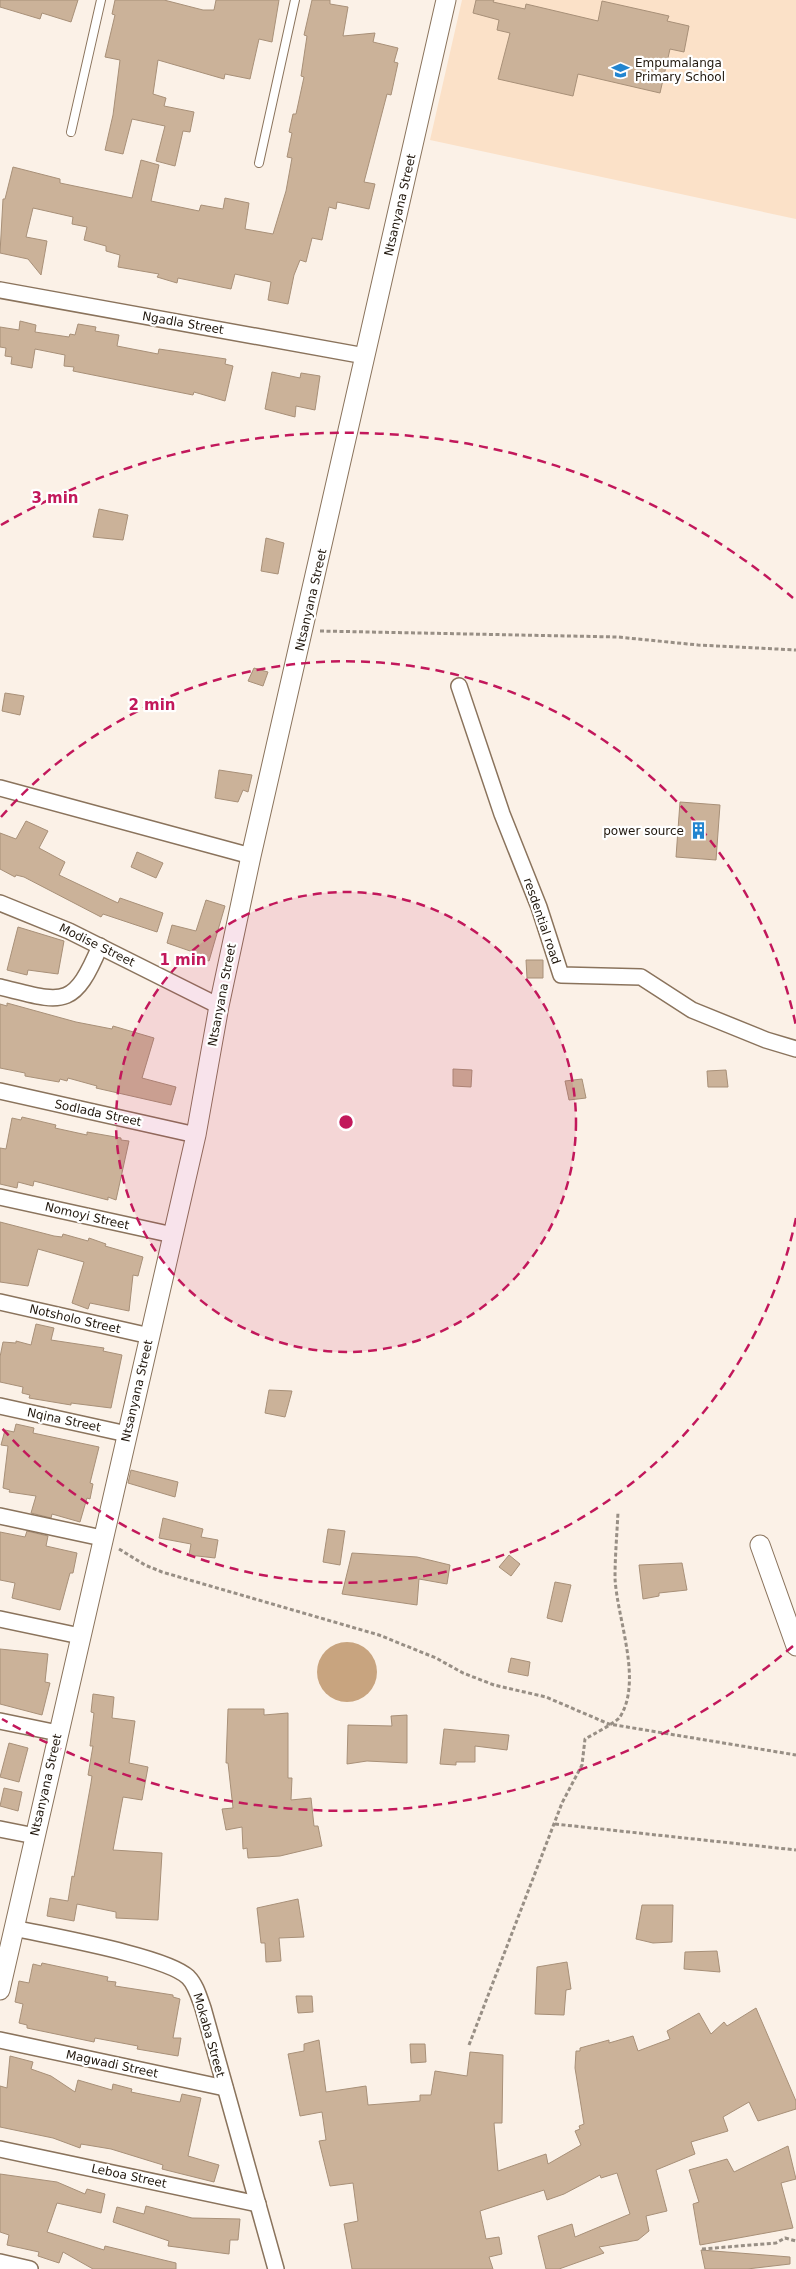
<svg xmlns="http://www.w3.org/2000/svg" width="796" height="2269" viewBox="0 0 796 2269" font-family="'DejaVu Sans',sans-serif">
  <rect width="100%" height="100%" fill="#fbf1e7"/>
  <path fill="#fbe1c8" d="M462 0H796V219L430 140Z"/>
  <circle fill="#c8a47f" cx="347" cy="1672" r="30"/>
  <g fill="#cbb299" stroke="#a89078">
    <path d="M0 0H78L71 22 42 13 40 19 0 7Z"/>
    <path d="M115 0H164L203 10H214L216 0H279L272 42 259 39 250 79 225 74 224 79 158 60 153 94 166 98 164 106 194 112 190 132 183 131 175 166 156 161 165 126 132 119 123 154 105 150 113 115 120 60 105 57 115 15 112 14Z"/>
    <path d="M312 0H330V4L348 7 343 36 375 33 373 42 398 48 394 62 398 63 391 95 387 94 364 182 375 184 369 209 337 202 336 209 329 207 322 240 312 238 306 262 300 260 294 275 288 304 268 300 271 282 235 274 231 289 178 278 177 283 157 277 159 274 118 267 120 255 106 251V246L84 240 87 227 72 224 73 217 33 208 26 237 47 241 41 275 28 259 0 253 3 199H5L13 167 60 179V183L132 198 141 160 159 165 151 201 199 211 201 205 223 209 225 198 249 203 245 229 273 234 286 191 292 158 287 157 292 133 289 132 293 114H296L304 77 301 76 307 36 304 35Z"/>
    <path d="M476 0H494L493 2 525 9 526 4 598 21 602 1 669 16 667 21 689 26 684 52 670 49 660 93 578 74 573 96 498 79 510 33 497 30 499 20 473 13Z"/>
    <path d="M20 321 36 325 35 332 69 337 70 334 75 335 78 324 96 327 95 331 119 335 117 346 158 354 159 349 226 359 225 364 233 366 225 401 194 392 193 395 73 371 74 367 64 366 65 355 35 349 32 368 11 364 12 357 5 356 6 348 0 347V327L19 330Z"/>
    <path d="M272 372 300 378 301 373 320 376 315 410 296 406 295 417 265 409Z"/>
    <path d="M99 509 128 515 123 540 93 537Z"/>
    <path d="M266 538 284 543 278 574 261 571Z"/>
    <path d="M254 668 268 672 263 686 248 681Z"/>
    <path d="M5 693 24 696 20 715 2 711Z"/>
    <path d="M219 770 252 775 248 792 243 790 238 802 215 798Z"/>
    <path d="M680 802 720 805 716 860 676 857Z"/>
    <path d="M26 821 48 831 39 848 65 862 59 875 118 903 120 898 163 913 157 932 103 914 101 917 24 877 16 875 15 877 0 869V833L16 839Z"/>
    <path d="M137 852 163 863 156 878 131 867Z"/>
    <path d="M206 900 225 906 209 961 192 956 193 952 167 943 172 925 196 931Z"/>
    <path d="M18 927 64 941 58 974 28 970 27 975 7 970Z"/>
    <path d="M526 960H543V978H527Z"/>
    <path d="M7 1003 76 1022 112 1029 113 1026 154 1038 142 1078 176 1087 171 1105 96 1088 97 1086 68 1078 67 1081 60 1079 59 1082 25 1076V1073L0 1068V1004L7 1006Z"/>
    <path d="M453 1069 472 1070 471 1087 453 1086Z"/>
    <path d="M726 1070 728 1087H708L707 1071Z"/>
    <path d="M582 1079 586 1098 569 1100 565 1081Z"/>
    <path d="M22 1117 56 1125 55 1128 87 1135V1132L121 1138V1140L129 1141 116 1200 108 1197V1200L34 1181 33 1186 18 1182 17 1188 0 1184V1148L6 1149 12 1118 21 1120Z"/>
    <path d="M0 1222 54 1236 62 1237 63 1234 88 1241 89 1238 106 1244 105 1246 143 1257 138 1276 133 1275 129 1311 90 1303 88 1309 72 1303 84 1262 38 1249 28 1286 0 1282Z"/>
    <path d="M36 1324 54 1328 51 1340 104 1348 103 1351 122 1355 111 1408 71 1403V1405L29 1398 30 1395 22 1393 23 1387 0 1382V1357L3 1342 16 1343V1341L31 1345Z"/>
    <path d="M269 1390 292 1391 285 1417 265 1413Z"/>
    <path d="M16 1424 34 1428 33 1433 99 1447 90 1483 93 1484 90 1499 87 1498 80 1522 52 1514 51 1518 31 1513 36 1496 9 1492 10 1490 3 1488 8 1446 1 1445 5 1430 14 1432Z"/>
    <path d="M131 1470 178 1482 175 1497 128 1483Z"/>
    <path d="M163 1518 203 1529 201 1537 218 1540 215 1558 189 1555 191 1544 159 1538Z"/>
    <path d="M328 1529 345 1531 340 1565 323 1562Z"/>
    <path d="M0 1532 25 1537 27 1531 48 1536 46 1546 77 1553 73 1573H70L60 1610 12 1598 15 1583 0 1580Z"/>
    <path d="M352 1553 417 1557 450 1565 447 1584 419 1579 417 1605 342 1594Z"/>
    <path d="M509 1555 520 1564 511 1576 499 1567Z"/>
    <path d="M682 1563 687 1590 659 1593V1596L643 1599 639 1565Z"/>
    <path d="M555 1582 571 1585 562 1622 547 1618Z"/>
    <path d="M0 1649 48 1654 45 1682 50 1683 42 1715 0 1704Z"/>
    <path d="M511 1658 530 1662 528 1676 508 1672Z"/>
    <path d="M93 1694 114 1697 112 1718 135 1721 129 1763 148 1767 142 1800 123 1797 113 1850 162 1853 158 1920 116 1918V1912L77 1904 74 1921 47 1916 50 1898 68 1901 72 1876 74 1877 91 1783 92 1776 88 1775 93 1746H90L94 1713 91 1712Z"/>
    <path d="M228 1709H264V1715L288 1713V1778H292L291 1800 311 1798 314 1826H318L322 1846 280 1856 248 1858 247 1848 243 1849 242 1827 226 1830 222 1809 233 1808 228 1763H226Z"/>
    <path d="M407 1715V1763L367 1761 347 1764 348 1725 392 1726 391 1716Z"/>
    <path d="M444 1729 509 1735 507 1750 475 1746V1762H456V1765L440 1764Z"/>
    <path d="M9 1743 28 1748 19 1782 0 1777Z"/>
    <path d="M4 1788 22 1792 18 1811 0 1806Z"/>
    <path d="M298 1899 304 1937 279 1938 281 1961 266 1962 265 1943H261L257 1908Z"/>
    <path d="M642 1905H673L672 1942 653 1943 636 1939Z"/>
    <path d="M717 1951 720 1972 684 1969 685 1952Z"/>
    <path d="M567 1962 571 1989 566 1990 564 2015 535 2014 537 1967Z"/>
    <path d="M42 1963 108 1977 107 1981 116 1982 115 1986 173 1995V1997L180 1999 173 2038H181L178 2056 137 2049 138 2046 95 2038 94 2042 27 2028V2025L19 2023 23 2004 15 2002 19 1981 29 1983 33 1964 41 1966Z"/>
    <path d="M296 1996H312L313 2012 298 2013Z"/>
    <path d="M756 2008 796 2101V2109L758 2121 749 2102 723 2117 728 2131 691 2142 695 2154 656 2170 667 2211 646 2216 649 2231 638 2240 599 2247 604 2253 559 2269H546L538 2236 572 2224 575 2237 630 2214 617 2173 601 2178 600 2175 564 2194 547 2200 544 2190 480 2211 486 2239 499 2237 502 2254 489 2257 493 2269H352L344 2224 358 2221 353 2183 330 2186 319 2141 326 2140 322 2112 300 2116 288 2054 304 2051V2044L319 2040 326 2092 366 2086 368 2105 420 2101V2095H431L435 2071 467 2076 470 2052 503 2055 502 2123H494L498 2171 546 2154 548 2164 581 2145 575 2131 580 2129 579 2126 584 2124 575 2068 576 2051H580V2048L609 2040V2043L633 2036 638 2051 670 2039 667 2031 699 2013 711 2034 724 2022 727 2026Z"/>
    <path d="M410 2044H425L426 2062 411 2063Z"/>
    <path d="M10 2056 33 2062 31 2069 51 2076 75 2092 78 2080 112 2090 113 2084 132 2089 131 2092 180 2102 182 2094 201 2098 188 2156 219 2165 214 2182 162 2169 163 2165 111 2149 81 2144 80 2148 53 2138 0 2127V2086L7 2088Z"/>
    <path d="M788 2146 796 2179 781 2183 793 2228 700 2245 693 2204 699 2202 689 2170 727 2159 734 2172Z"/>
    <path d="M0 2174 57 2182 85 2194 87 2189 105 2194 101 2213 57 2203 47 2232 104 2250 105 2246 176 2263V2269H93L63 2252 59 2263 38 2256 39 2252 7 2245 9 2235 0 2232Z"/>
    <path d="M146 2206 192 2218 240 2219 238 2240H230L229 2254 168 2246 169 2241 113 2222 117 2207 144 2214Z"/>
    <path d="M701 2250 790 2257V2264L747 2269H705Z"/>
  </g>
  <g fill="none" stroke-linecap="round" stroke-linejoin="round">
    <defs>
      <g id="service">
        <path d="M71 132 101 0"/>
        <path d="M259 163 295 0"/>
      </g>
      <g id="minor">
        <path d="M0 290 365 356"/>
        <path d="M459 686 502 814 539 907 561 975 641 977 692 1010 766 1040 796 1049"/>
        <path d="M0 788 251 856"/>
        <path d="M0 903 69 931 219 1006"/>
        <path d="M0 987C62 1002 73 1011 100 946"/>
        <path d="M0 1091 196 1135"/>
        <path d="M0 1197 173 1235"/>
        <path d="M0 1302 150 1336"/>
        <path d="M0 1406 127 1434"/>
        <path d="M0 1516 102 1538"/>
        <path d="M0 1619 80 1636"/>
        <path d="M0 1721 58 1733"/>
        <path d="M0 1829 35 1836"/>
        <path d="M14 1928C49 1936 166 1956 188 1977 196 1985 199 1997 203 2008L276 2269"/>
        <path d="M0 2040 225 2088"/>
        <path d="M0 2149 258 2204"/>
        <path d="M0 2262 30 2269"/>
      </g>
      <g id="tertiary">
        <path d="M760 1545 796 1646"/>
        <path d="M0 1990 196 1135 219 1006 251 856 446 0"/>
      </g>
    </defs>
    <use href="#service" stroke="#8a735c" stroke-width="10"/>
    <use href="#minor" stroke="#8a735c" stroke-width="18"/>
    <use href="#tertiary" stroke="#8a735c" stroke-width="21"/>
    <g stroke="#988f85" stroke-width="3" stroke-dasharray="4 2.5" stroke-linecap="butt">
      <path d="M320 631 618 637 698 645 796 650"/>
      <path d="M119 1549 145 1565 162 1572 379 1635 436 1658 463 1673 494 1685 546 1697 609 1724 796 1755"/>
      <path d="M555 1824 796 1850"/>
      <path d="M469 2045 562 1803 582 1765 585 1739C592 1735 617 1722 620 1717 643 1680 617 1619 615 1578 615 1556 617 1534 618 1512"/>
      <path d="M702 2249 776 2243 785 2238 796 2241"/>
    </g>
    <use href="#service" stroke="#fff" stroke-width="8"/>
    <use href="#minor" stroke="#fff" stroke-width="15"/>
    <use href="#tertiary" stroke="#fff" stroke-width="19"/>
  </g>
  <circle cx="346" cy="1122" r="230" fill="#c2185b" fill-opacity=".12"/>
  <g fill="none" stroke="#c2185b" stroke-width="2.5" stroke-dasharray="9 6">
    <circle cx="346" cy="1122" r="230"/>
    <path d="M796 1218A460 460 0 0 1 1 1427M1 817A460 460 0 0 1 796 1026"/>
    <path d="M793 1646A689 689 0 0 1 2 1719M1 525A689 689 0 0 1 793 598"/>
  </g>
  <defs>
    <symbol id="school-bare" viewBox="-9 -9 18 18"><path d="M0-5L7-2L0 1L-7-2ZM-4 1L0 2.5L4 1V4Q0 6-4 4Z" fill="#2285d0" stroke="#fff" stroke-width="2.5" paint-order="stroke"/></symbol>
    <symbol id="building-bare" viewBox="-9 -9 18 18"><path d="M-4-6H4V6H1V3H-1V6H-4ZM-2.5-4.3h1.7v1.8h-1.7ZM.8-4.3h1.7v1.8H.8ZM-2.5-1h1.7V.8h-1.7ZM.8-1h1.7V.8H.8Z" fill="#2285d0" stroke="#fff" stroke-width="2.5" paint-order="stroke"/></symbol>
  </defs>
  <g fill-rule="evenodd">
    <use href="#school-bare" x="608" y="58" width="25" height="25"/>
    <use href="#building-bare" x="686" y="818" width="25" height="25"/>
  </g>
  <g text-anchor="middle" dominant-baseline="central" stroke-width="4.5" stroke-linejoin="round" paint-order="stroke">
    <g font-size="12" fill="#21180e" stroke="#fff" text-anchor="start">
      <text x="635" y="63">Empumalanga<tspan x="635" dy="14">Primary School</tspan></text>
      <text x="684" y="831" text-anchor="end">power source</text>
    </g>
    <g font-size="12" fill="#21180e" stroke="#fff">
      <text transform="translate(400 205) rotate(-77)">Ntsanyana Street</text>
      <text transform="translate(183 323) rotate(10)">Ngadla Street</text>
      <text transform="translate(311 600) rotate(-77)">Ntsanyana Street</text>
      <text transform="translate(542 921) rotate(71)">resdential road</text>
      <text transform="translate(97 945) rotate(26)">Modise Street</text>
      <text transform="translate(222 995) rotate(-79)">Ntsanyana Street</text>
      <text transform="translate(98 1113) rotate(12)">Sodlada Street</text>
      <text transform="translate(87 1216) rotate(13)">Nomoyi Street</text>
      <text transform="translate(75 1319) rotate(13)">Notsholo Street</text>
      <text transform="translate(137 1391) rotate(-77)">Ntsanyana Street</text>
      <text transform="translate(64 1420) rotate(12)">Nqina Street</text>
      <text transform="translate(46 1785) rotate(-77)">Ntsanyana Street</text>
      <text transform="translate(209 2035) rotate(74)">Mokaba Street</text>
      <text transform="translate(112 2064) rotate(12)">Magwadi Street</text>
      <text transform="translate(129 2176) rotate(12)">Leboa Street</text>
    </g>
  </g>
  <circle cx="346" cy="1122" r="8" fill="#c2185b" stroke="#fff" stroke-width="2.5"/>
  <g font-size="15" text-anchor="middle" font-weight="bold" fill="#c2185b" stroke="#fff" stroke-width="4.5" stroke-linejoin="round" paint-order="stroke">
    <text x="55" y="503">3 min</text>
    <text x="152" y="710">2 min</text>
    <text x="183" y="965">1 min</text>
  </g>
</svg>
